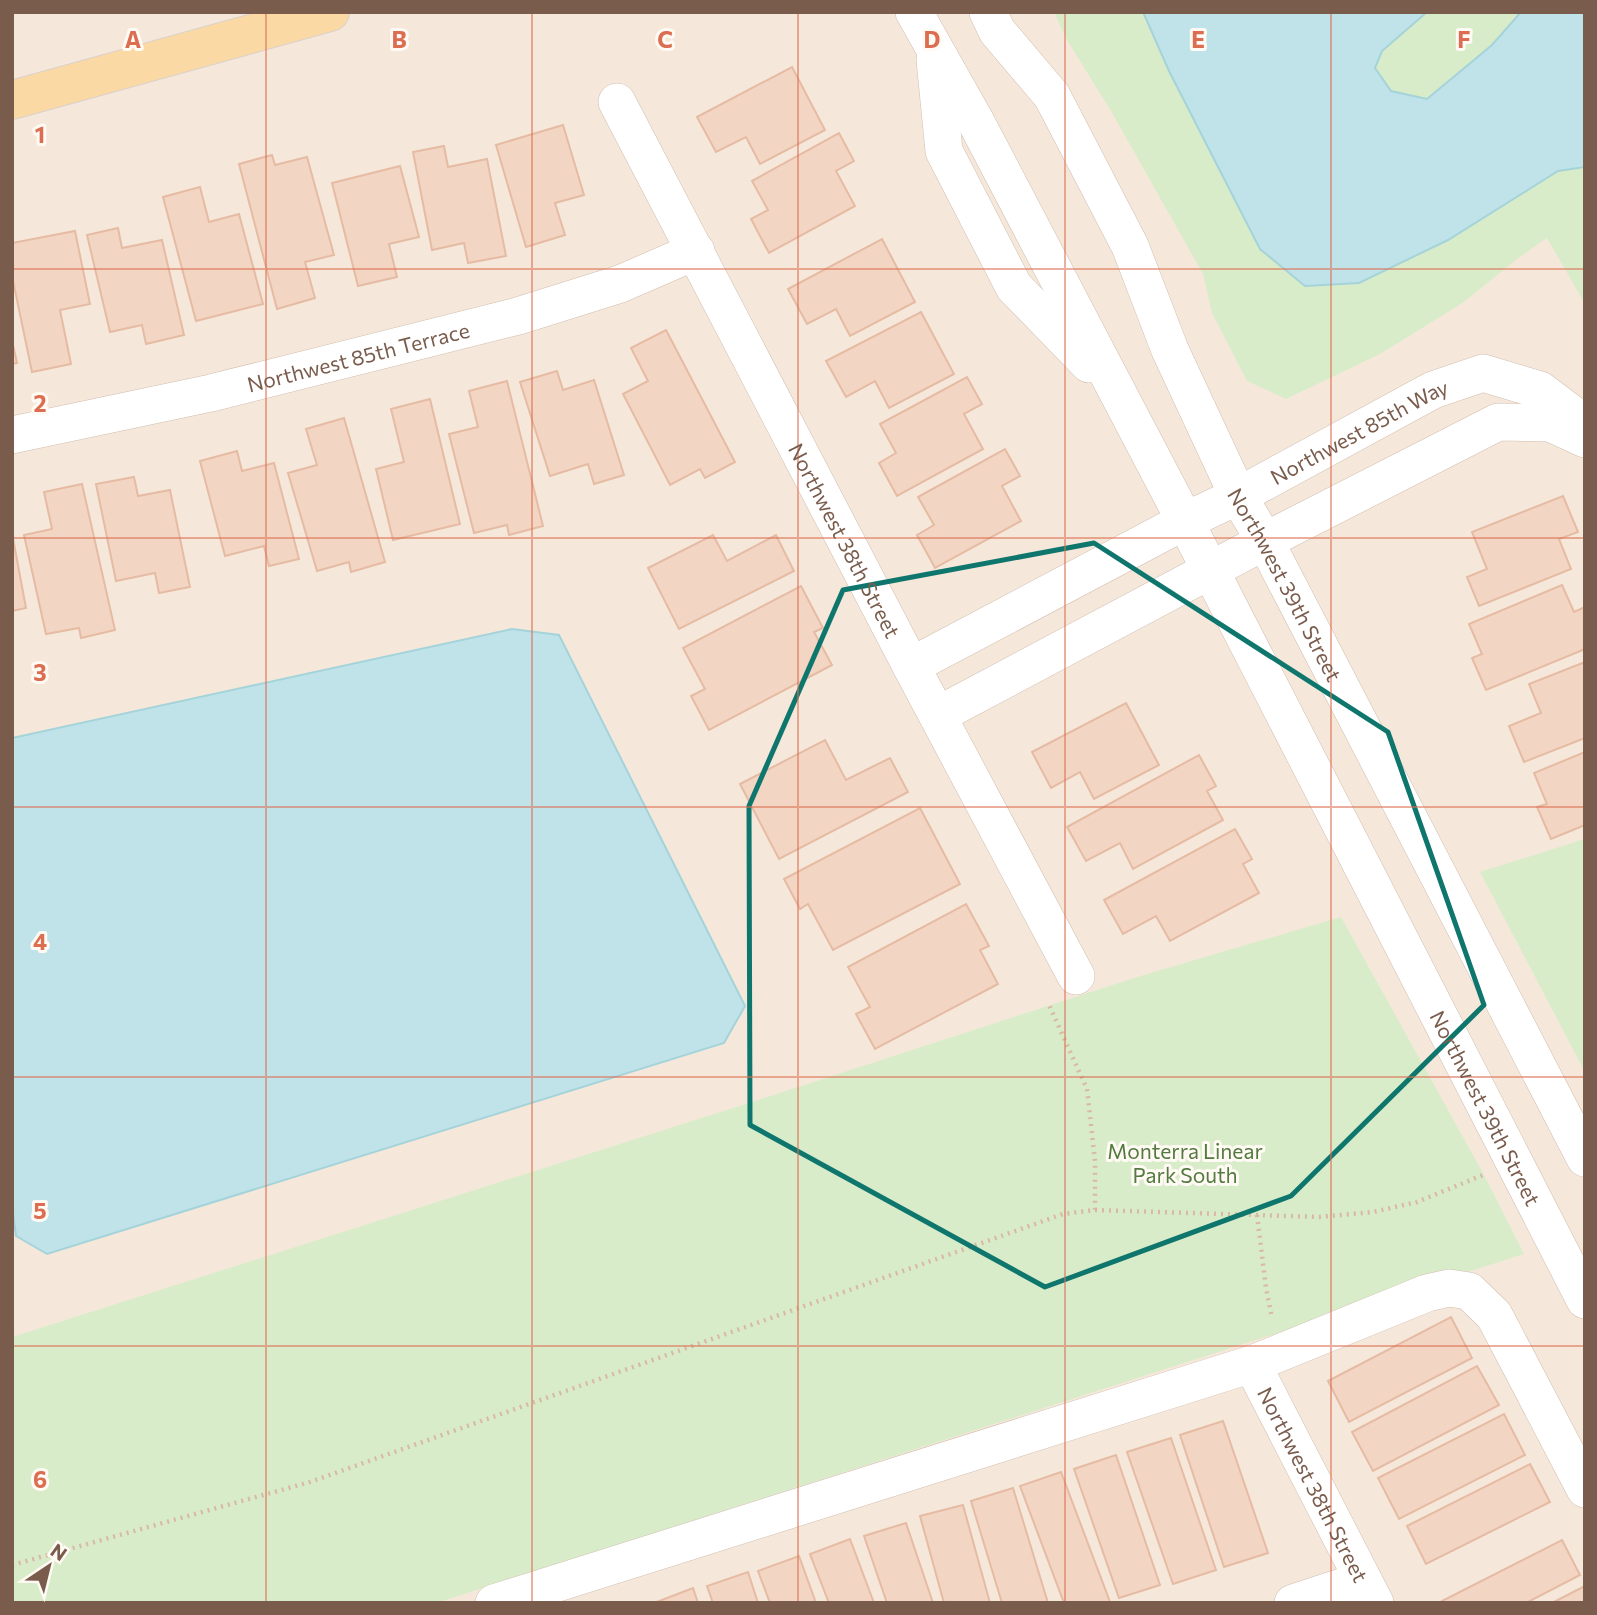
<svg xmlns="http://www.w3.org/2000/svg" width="1597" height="1615" viewBox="0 0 1597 1615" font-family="Commissioner,sans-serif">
  <rect width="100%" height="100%" fill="#fdf6ec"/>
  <path fill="#f5e8da" d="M12 12H1348L1585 155V1603H12Z"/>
  <g fill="#d8ecc9">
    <path d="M1054 12H1143L1169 71 1359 283 1448 240 1558 171 1585 167V304L1547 238 1517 259 1464 302 1380 354 1286 399 1247 381 1212 313 1203 274 1111 111 1067 40Z"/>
    <path d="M1427 12H1521L1492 45 1427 99 1391 91 1375 68 1382 51Z"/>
    <path d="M1585 839V1072L1480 872Z"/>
    <path d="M1341 917 1484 1175 1524 1254 436 1603H12V1337L752 1102 1134 978Z"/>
  </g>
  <g fill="#bfe3e8" stroke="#a5d3da" stroke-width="2">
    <path d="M1143 12H1427L1382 51 1375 68 1391 91 1427 99 1492 45 1521 12H1585V167L1558 171 1448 240 1359 283 1305 286 1260 249 1169 71Z"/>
    <path d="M512 629 559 635 745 1006 724 1043 47 1254 16 1236 12 1206V738Z"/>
  </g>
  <g fill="#f3d5c3" stroke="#e6bba3" stroke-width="2">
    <path d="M792 67 825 130 760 164 746 137 716 152 697 117Z"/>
    <path d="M563 125 584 195 555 203 565 235 526 247 496 145Z"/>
    <path d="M839 133 854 161 836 171 855 206 769 253 751 219 768 210 752 181Z"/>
    <path d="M444 146 448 167 487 159 506 256 468 263 464 243 432 250 413 152Z"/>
    <path d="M272 155 275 165 307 157 334 255 305 262 315 298 277 309 239 164Z"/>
    <path d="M400 166 419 237 389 244 397 277 358 286 332 183Z"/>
    <path d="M200 187 209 222 239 214 263 304 196 321 163 197Z"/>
    <path d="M118 228 122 248 162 240 184 335 146 344 142 325 110 332 87 235Z"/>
    <path d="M75 231 90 304 60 310 71 364 32 372 12 276V243Z"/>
    <path d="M882 239 915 302 850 336 836 309 807 324 788 289Z"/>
    <path d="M921 312 954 374 889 408 875 381 846 397 826 361Z"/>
    <path d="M666 330 735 462 705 478 700 469 670 485 623 394 648 381 631 348Z"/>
    <path d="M12 340 17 363 12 364Z"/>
    <path d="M557 371 563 390 594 380 624 475 594 484 588 464 550 476 520 382Z"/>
    <path d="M967 377 982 404 964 414 983 449 897 496 879 463 896 453 880 424Z"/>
    <path d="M507 381 543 526 509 535 507 525 474 533 449 434 478 427 469 391Z"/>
    <path d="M430 399 460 524 393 540 376 469 404 462 391 409Z"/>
    <path d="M344 418 385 562 351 572 349 562 317 571 288 473 317 465 306 429Z"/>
    <path d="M1005 449 1020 476 1002 486 1021 521 935 568 917 535 934 525 918 497Z"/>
    <path d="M237 451 242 471 274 463 299 559 269 566 264 546 225 556 200 461Z"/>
    <path d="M134 477 138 496 170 490 190 587 159 593 155 573 116 581 96 484Z"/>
    <path d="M82 484 115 630 81 638 79 628 46 634 24 535 52 529 44 492Z"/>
    <path d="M1563 496 1578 532 1559 539 1571 569 1479 606 1467 577 1487 569 1472 532Z"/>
    <path d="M12 533 26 608 12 611Z"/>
    <path d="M713 535 727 561 776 535 794 571 679 629 648 568Z"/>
    <path d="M1562 585 1574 612 1585 607V649L1486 690 1472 658 1482 654 1469 624Z"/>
    <path d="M801 586 823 628 814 632 832 665 709 730 691 696 705 689 683 648Z"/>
    <path d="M1585 662V738L1524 762 1509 726 1541 713 1529 684Z"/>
    <path d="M1126 703 1159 765 1094 799 1080 772 1051 788 1032 752Z"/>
    <path d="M825 740 846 780 890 758 908 792 779 859 740 784Z"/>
    <path d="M1585 752V825L1551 839 1537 807 1547 804 1534 773Z"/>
    <path d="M1199 755 1216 786 1207 791 1223 820 1133 869 1120 843 1086 861 1067 827Z"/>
    <path d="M920 808 960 884 833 950 808 904 800 909 784 879Z"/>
    <path d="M1235 829 1252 859 1243 864 1259 893 1170 941 1156 916 1123 934 1104 900Z"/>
    <path d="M966 904 989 946 980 950 998 984 875 1049 856 1014 870 1007 848 967Z"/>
    <path d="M1451 1317 1472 1358 1349 1422 1328 1381Z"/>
    <path d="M1477 1366 1499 1405 1373 1471 1352 1432Z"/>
    <path d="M1504 1414 1525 1455 1399 1519 1378 1478Z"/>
    <path d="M1223 1421 1268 1553 1224 1567 1180 1435Z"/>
    <path d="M1171 1438 1216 1570 1173 1584 1127 1452Z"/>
    <path d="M1116 1455 1160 1585 1119 1598 1074 1469Z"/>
    <path d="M1530 1464 1550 1502 1426 1564 1407 1526Z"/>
    <path d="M1061 1472 1110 1602 1107 1603H1064L1020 1486Z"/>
    <path d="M1013 1488 1048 1603H1002L971 1501Z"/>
    <path d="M963 1505 990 1603H944L920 1516Z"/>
    <path d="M906 1523 933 1603H887L864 1536Z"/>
    <path d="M850 1539 874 1603H829L810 1554Z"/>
    <path d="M1562 1540 1580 1575 1526 1603H1443L1442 1601Z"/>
    <path d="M799 1556 816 1603H770L758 1571Z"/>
    <path d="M748 1572 758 1603H713L707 1586Z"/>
    <path d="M1585 1586V1603H1552Z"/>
    <path d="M693 1588 698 1603H654Z"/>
  </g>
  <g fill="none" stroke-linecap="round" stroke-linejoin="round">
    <defs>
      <g id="minor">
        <path id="s1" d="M914 12 976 122 1185 521 1585 1300"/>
        <path id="s2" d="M988 12 997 31 1052 96 1130 246 1170 350 1238 496 1265 541 1585 1158"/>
        <path d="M935 60 944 151 1014 287 1089 364"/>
        <path id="s3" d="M617 102 911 666 1076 976"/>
        <path id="s4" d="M12 435 211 393 518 316 620 284 696 251"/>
        <path id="s5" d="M911 666 1185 521 1238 496 1433 390 1483 373 1540 390 1585 424"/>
        <path d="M938 715 1265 541 1498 422 1550 423 1585 439"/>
        <path id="s6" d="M1252 1364 1375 1603"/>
        <path d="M494 1603 1252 1364 1427 1293 1449 1288 1469 1291 1494 1315 1585 1489"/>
        <path d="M1293 1603 1363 1580"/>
      </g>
      <path id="major" d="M12 100 330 12"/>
    </defs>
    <use href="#minor" stroke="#d1beb0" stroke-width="38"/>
    <use href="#major" stroke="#dad1cd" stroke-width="40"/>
    <g stroke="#d9b8a5" stroke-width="4.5" stroke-dasharray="2 5" stroke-linecap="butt">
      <path d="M1095 1210 1319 1217 1373 1212 1417 1202 1483 1175"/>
      <path d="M1257 1215 1266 1288 1272 1318"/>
      <path d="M12 1565 310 1482 1063 1214 1095 1210V1161L1087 1089 1049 1005"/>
    </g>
    <use href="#minor" stroke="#fff" stroke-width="37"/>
    <use href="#major" stroke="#fbd9a5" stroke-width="38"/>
  </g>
  <path fill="none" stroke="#0f766e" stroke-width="5" stroke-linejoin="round" d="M1094 543 1388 732 1484 1005 1291 1196 1045 1287 750 1125 749 806 843 590Z"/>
  <path fill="none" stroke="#dc6d51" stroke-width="2" stroke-opacity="0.55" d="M266 12V1603M532 12V1603M798 12V1603M1065 12V1603M1331 12V1603M12 269H1585M12 538H1585M12 807H1585M12 1077H1585M12 1346H1585"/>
  <g text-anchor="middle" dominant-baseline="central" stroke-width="6" stroke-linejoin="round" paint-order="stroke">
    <g font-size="21" fill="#7a5c4d" stroke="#fffaf3">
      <text stroke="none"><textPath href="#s4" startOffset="355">Northwest 85th Terrace</textPath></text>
      <text stroke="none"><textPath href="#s5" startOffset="506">Northwest 85th Way</textPath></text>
      <text stroke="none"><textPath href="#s3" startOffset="494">Northwest 38th Street</textPath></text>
      <text stroke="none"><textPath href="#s2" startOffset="648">Northwest 39th Street</textPath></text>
      <text stroke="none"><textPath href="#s1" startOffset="1236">Northwest 39th Street</textPath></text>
      <text stroke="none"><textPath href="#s6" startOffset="135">Northwest 38th Street</textPath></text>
    </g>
    <g font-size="21" fill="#537a41" stroke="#fffaf3">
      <text x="1185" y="1150">Monterra Linear<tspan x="1185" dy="24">Park South</tspan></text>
    </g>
  </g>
  <g font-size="23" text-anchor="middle" font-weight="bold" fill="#dc6d51" stroke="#fffaf3" stroke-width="6" stroke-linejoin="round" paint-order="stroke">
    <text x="133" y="48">A</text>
    <text x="399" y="48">B</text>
    <text x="665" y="48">C</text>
    <text x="932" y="48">D</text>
    <text x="1198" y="48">E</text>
    <text x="1464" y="48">F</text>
    <text x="40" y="143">1</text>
    <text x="40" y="412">2</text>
    <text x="40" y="681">3</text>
    <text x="40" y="950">4</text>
    <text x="40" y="1219">5</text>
    <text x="40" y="1488">6</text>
  </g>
  <rect width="1597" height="1615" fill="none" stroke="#7a5c4d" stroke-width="28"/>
  <g transform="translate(49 1566) rotate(35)" stroke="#fffaf3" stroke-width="5" paint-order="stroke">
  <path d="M0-5L12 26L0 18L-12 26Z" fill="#7a5c4d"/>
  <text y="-10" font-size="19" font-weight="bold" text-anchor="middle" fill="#7a5c4d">N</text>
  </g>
</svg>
